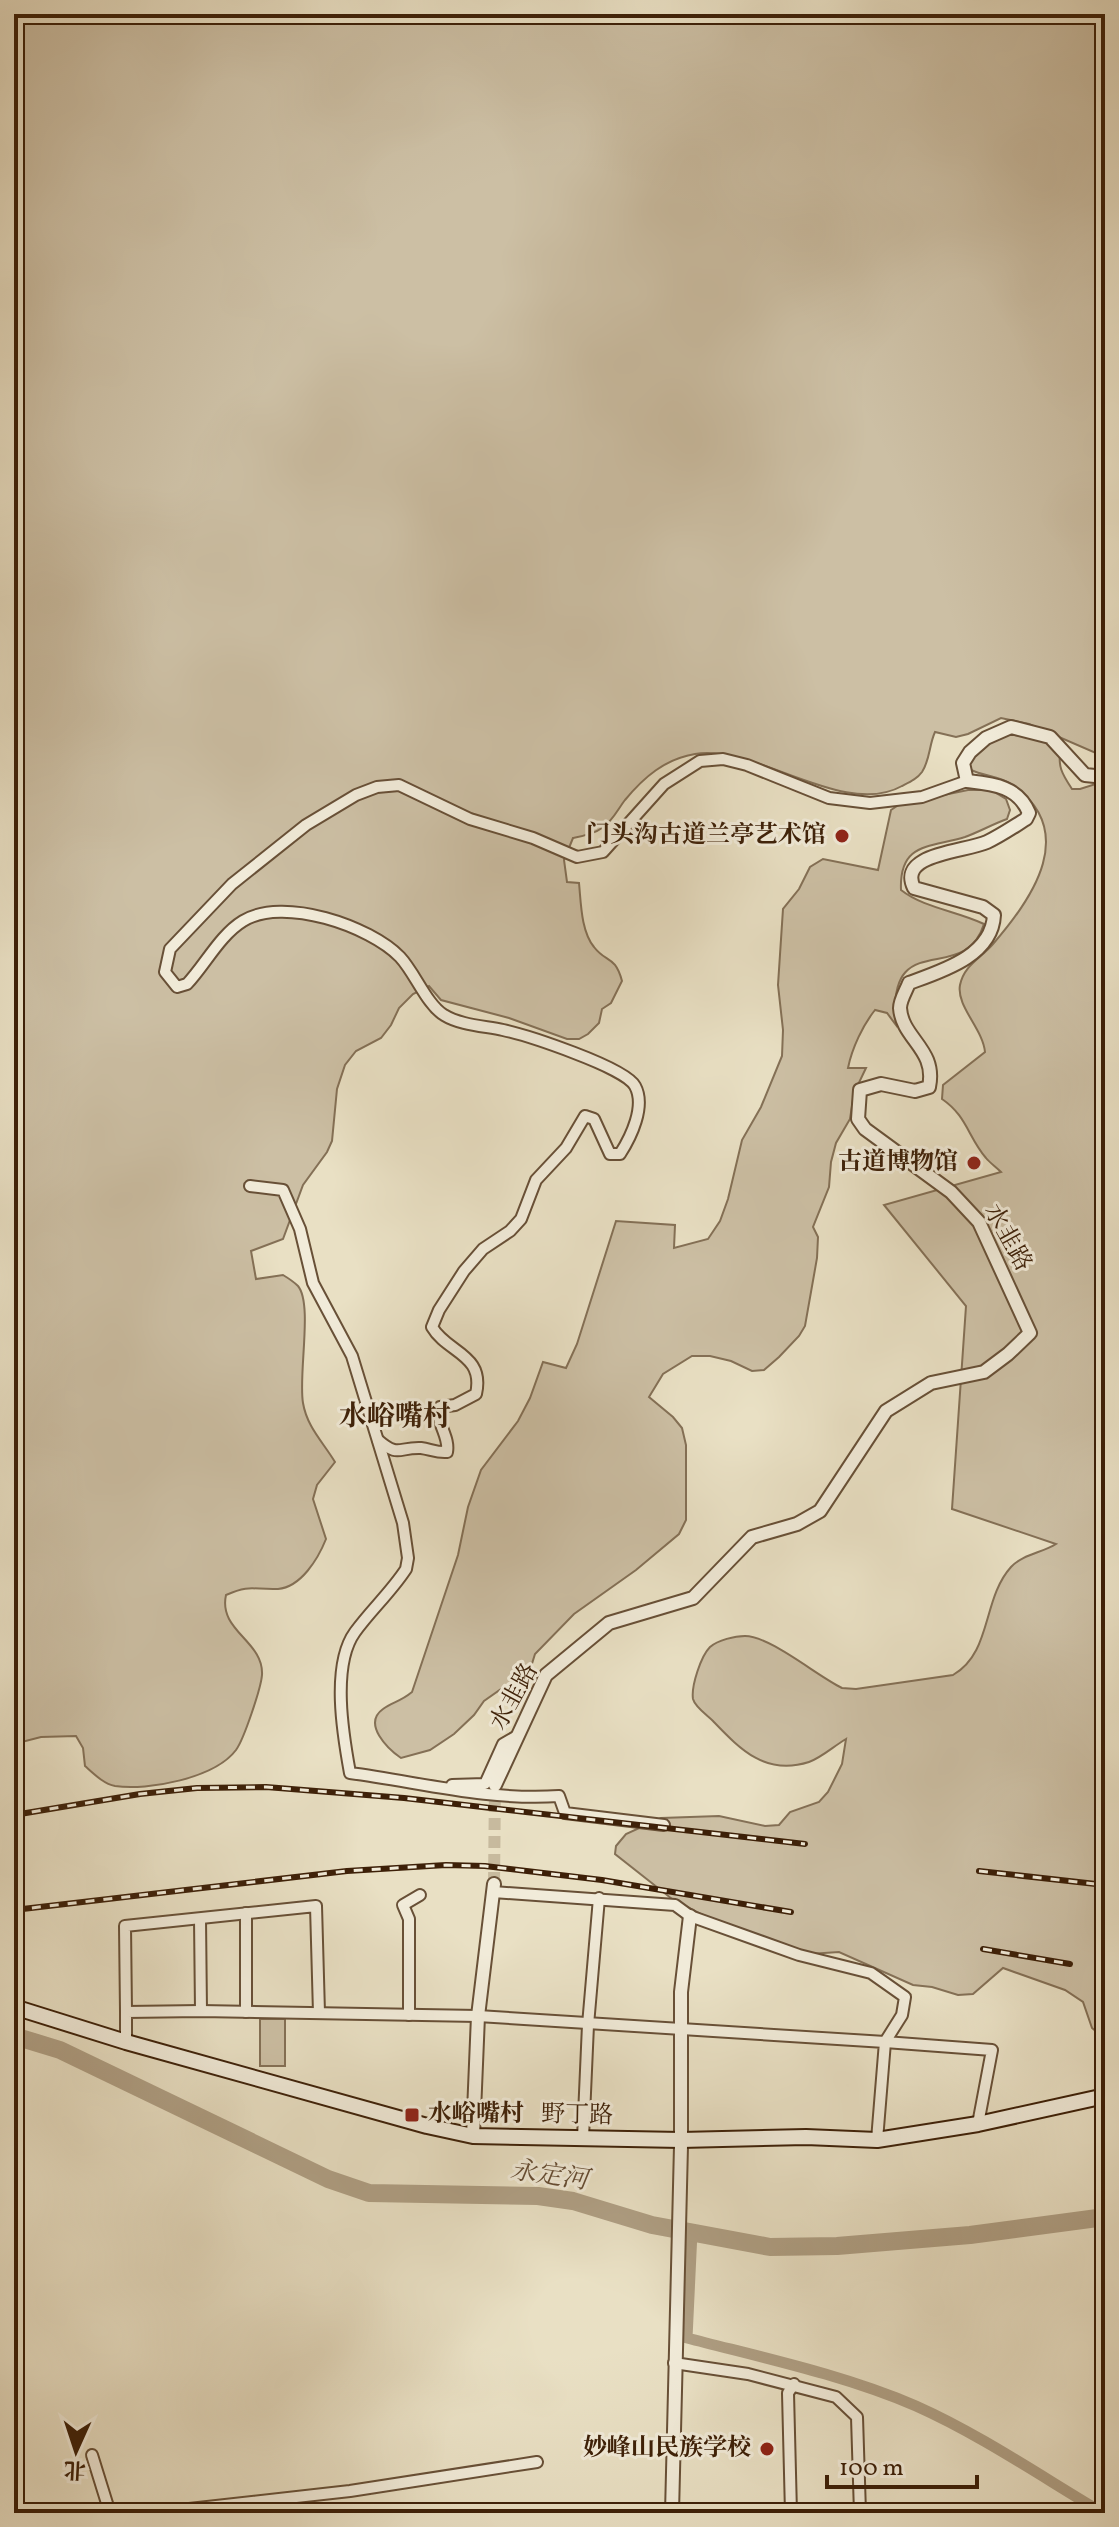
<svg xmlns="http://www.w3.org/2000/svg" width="1119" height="2527" viewBox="0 0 1119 2527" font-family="Vollkorn,'Noto Serif SC',serif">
  <rect width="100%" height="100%" fill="#e9e0c4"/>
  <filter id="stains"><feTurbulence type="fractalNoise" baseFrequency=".0025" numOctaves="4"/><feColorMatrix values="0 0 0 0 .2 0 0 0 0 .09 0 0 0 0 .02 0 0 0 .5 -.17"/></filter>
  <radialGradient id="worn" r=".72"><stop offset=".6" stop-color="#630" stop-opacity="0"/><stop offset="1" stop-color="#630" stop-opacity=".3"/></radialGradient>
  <g fill="#ccbfa4" stroke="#847056" stroke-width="2">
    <path d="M14 14H1105V757L1029 724 1001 718 968 734 956 737 935 732C929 745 930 760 922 772 917 779 910 782 902 786 843 819 754 743 695 754 665 759 644 777 625 800 618 809 612 822 602 828 594 834 583 836 573 838L564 860 567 882 579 883C581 903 581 931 594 947 606 963 615 955 622 981L611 1003 602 1009 599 1023 588 1034 579 1039H567L509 1018 441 1000 429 986 413 994 399 1008 391 1025 381 1038 356 1051 345 1065 337 1089 332 1141 327 1152 303 1185 283 1239 251 1251 256 1279 283 1275C288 1278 294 1282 298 1286 313 1304 298 1375 303 1403 307 1427 323 1442 335 1462L317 1485 313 1499 326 1539C318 1559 301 1587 278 1589 253 1590 251 1584 226 1595 218 1631 264 1641 262 1675 261 1688 244 1739 236 1750 215 1778 148 1791 115 1786 104 1784 94 1774 85 1766L83 1748 76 1736 41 1737 14 1744Z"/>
    <path d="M1007 734 1055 740 1061 747C1057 766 1062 774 1072 789H1080L1105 781V2039L1092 2028 1083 2002 1065 1990 1003 1968 973 1994 958 1995 932 1987 913 1985 839 1952 809 1954 712 1920 672 1899 615 1854 616 1846 626 1834 661 1818 719 1816 765 1826 779 1825 790 1812 819 1802 828 1792 842 1764 846 1739C834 1746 821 1758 809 1762 765 1776 740 1749 713 1721 707 1715 695 1707 693 1699 691 1686 701 1656 710 1647 718 1640 735 1636 745 1636 770 1636 817 1676 842 1688L856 1689 953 1675C992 1653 982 1599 1011 1567 1023 1554 1042 1553 1056 1544L952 1509 966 1306 884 1205 1001 1172C996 1167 990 1163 986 1158 968 1137 967 1116 942 1099L943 1085 985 1052C983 1029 956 1006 960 985 964 965 981 958 993 944 1034 897 1079 830 1011 784 998 776 984 776 971 770L968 763 989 744Z"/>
    <path d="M968 790H991L1006 799 1010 810 1007 819C993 824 979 832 965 837 930 848 899 842 901 890 924 908 957 911 984 924 964 988 886 924 896 1025L887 1013 875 1010C863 1025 852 1048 848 1068H866L854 1093 850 1119 836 1143 831 1162 829 1187 813 1227 818 1237 817 1258 805 1326 799 1336 779 1357 764 1370 752 1371 731 1361 710 1356H692L663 1374 649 1397 673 1417 682 1428 686 1445V1520L679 1534 636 1570 574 1614 535 1654 530 1670 522 1682 504 1687 484 1701 474 1715 454 1734 430 1750 401 1758C388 1749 362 1724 383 1709 392 1702 400 1702 412 1692L458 1555 468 1507 481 1470 518 1421 530 1398 543 1362 566 1368 577 1344 616 1221 675 1225 674 1248 708 1239 720 1221 728 1199 742 1140 761 1107 782 1056 783 1030 778 985 783 909 799 889 810 867 823 859 878 870 891 810 900 804Z"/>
    <rect x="260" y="2019" width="25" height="47"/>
  </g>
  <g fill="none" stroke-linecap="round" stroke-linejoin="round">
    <path stroke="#af9f84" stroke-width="11" d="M692 2232 687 2338C764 2358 844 2375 916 2406 981 2435 1042 2477 1103 2513"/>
    <path stroke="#af9f84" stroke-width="18" d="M14 2036 60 2050 328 2179 369 2193 538 2196 573 2201 652 2225 770 2247 837 2246 970 2235 1105 2217"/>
    <path stroke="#c7ba9e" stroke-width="12" stroke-dasharray="12 6" stroke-linecap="butt" d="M494 1884 495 1785"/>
    <defs>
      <g id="minor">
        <path d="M250 1186 283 1190 300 1229 313 1283 352 1356 403 1523 408 1558 406 1569C391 1592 371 1610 355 1632 331 1665 343 1735 350 1773 419 1782 488 1801 559 1796L565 1813 664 1825"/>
        <path d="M378 1440C399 1458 398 1447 421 1448 430 1449 437 1453 447 1452 450 1436 435 1423 440 1407L455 1405 476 1394C485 1354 447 1353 432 1327L439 1310 464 1271 483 1249 510 1231 521 1219 536 1180 566 1148 585 1116 594 1119 610 1154H620C631 1137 646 1106 635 1086 625 1067 526 1035 503 1030 484 1026 460 1025 444 1015 427 1005 415 973 400 957 370 926 283 896 243 921 220 935 205 965 187 984L177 987 165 972 170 949 232 884 306 825 356 795 377 787 399 785 470 819 533 838 577 857 603 852 664 784 700 761 723 759 747 765 829 798 870 803 922 797 967 781"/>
        <path d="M452 1785 485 1784 503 1744 517 1736"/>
        <path d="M493 1892 675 1905 690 1916 799 1955 871 1973 905 1997 902 2015 885 2042 992 2050 978 2124"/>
        <path d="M200 1919 201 2011"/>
        <path d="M126 2012 125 1926 316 1906 319 2013"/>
        <path d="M246 2012V1913"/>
        <path d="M409 2015V1919L403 1905 420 1895"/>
        <path d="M126 2042V2012L201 2011 478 2016 885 2042 877 2140"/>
        <path d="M583 2138 588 2025 599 1898"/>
        <path d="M674 2363 748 2374 836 2397 857 2417 860 2513"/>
        <path d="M92 2455 110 2513"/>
        <path d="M153 2513 350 2491 537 2462"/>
        <path d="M791 2513 788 2393 794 2384"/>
      </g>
      <g id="tertiary">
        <path d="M495 1785 546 1675 609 1623 693 1598 752 1537 797 1524 820 1511 886 1411 931 1383 984 1372 1008 1354 1030 1333 979 1222 951 1192 865 1129 858 1119 860 1090 881 1084 915 1091 929 1087C937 1049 902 1039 900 1008 900 1000 906 991 909 983 942 971 992 956 994 915L983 907 914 888C897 853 965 852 987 842 1000 836 1013 827 1026 819L1029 813C1018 786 993 784 967 781L963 763 970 752 986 738 1011 727 1050 737 1085 775 1105 777"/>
        <path d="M473 2136 478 2016 494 1884"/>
        <path d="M672 2513 681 2146V1992L690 1916"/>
      </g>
      <path id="secondary" d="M14 2007 126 2042 427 2126 473 2136 681 2140 806 2137 877 2140 978 2124 1105 2096"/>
    </defs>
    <use href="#minor" stroke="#685037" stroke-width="14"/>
    <use href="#tertiary" stroke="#685037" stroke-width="16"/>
    <use href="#secondary" stroke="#3d2008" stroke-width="18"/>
    <use href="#minor" stroke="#f1ebd9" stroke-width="10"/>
    <use href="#tertiary" stroke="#f1ebd9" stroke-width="12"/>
    <use href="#secondary" stroke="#f1ebd9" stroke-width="14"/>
    <defs>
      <g id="rail">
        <path d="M14 1815 140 1794 197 1788 266 1787 404 1798 805 1844"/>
        <path d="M979 1871 1105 1885"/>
        <path d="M14 1910 347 1871 446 1865 485 1866 602 1880 791 1912"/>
        <path d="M983 1949 1070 1964"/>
      </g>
    </defs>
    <use href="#rail" stroke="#3d2008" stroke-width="6"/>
    <use href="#rail" stroke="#f1ebd9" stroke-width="3" stroke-dasharray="9" stroke-linecap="butt"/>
  </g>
  <g fill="#8f2418" stroke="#f1ebd9" stroke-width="3">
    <circle cx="842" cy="836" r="8"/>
    <circle cx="974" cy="1163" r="8"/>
    <rect x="404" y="2107" width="16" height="16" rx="4"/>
    <circle cx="767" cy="2449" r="8"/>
  </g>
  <g text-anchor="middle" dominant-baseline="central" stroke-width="6" stroke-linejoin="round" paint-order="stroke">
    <g font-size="24" font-weight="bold" fill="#3d2008" stroke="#f1ebd9" text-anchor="end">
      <text x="826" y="836">门头沟古道兰亭艺术馆</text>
      <text x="958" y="1163">古道博物馆</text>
      <text x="428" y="2115" text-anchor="start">水峪嘴村</text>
      <text x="751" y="2449">妙峰山民族学校</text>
    </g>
    <g font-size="24" fill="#3d2008" stroke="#f1ebd9">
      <text transform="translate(1007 1238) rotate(61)">水韭路</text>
      <text transform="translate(515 1697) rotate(-61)">水韭路</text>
      <text transform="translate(577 2116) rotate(1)">野丁路</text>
    </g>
    <g font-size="26" font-style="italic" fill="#654c33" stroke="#f1ebd9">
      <text transform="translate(549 2176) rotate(8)">永定河</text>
    </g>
    <g font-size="28" font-weight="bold" fill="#3d2008" stroke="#f1ebd9">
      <text x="395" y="1417">水峪嘴村</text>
    </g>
  </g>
  <rect width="1119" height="2527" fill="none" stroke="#e9e0c4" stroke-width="48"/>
  <rect x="16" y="16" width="1087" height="2495" fill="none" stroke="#3d2008" stroke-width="4"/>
  <rect x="24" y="24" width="1071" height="2479" fill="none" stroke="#3d2008" stroke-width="2"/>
  <g transform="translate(76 2451) rotate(183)" stroke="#f1ebd9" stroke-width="6" paint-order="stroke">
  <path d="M0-6L14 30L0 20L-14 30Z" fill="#3d2008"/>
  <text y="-12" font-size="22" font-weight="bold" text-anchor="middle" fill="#3d2008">北</text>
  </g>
  <path d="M827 2475v12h150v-12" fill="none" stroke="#3d2008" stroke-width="4"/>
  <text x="839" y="2475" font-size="24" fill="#3d2008" stroke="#f1ebd9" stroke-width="6" paint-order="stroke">100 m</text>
  <rect width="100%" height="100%" filter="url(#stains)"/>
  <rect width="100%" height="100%" fill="url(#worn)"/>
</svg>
